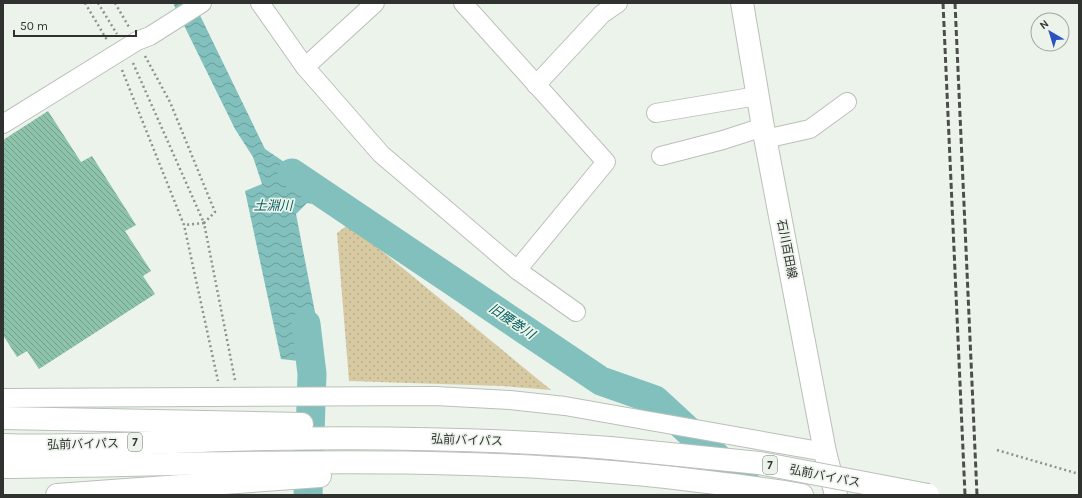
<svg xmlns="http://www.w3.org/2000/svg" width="1082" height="498" viewBox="0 0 1082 498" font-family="Karla,'Noto Sans JP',sans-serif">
  <defs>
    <pattern id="park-dots" width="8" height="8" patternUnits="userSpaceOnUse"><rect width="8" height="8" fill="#d7caa2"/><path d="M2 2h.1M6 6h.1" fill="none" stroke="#b9ae8c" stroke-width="1.8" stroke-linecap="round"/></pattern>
    <pattern id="water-waves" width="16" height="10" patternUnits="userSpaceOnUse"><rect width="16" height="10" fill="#81c0bd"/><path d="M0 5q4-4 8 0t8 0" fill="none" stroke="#6a9d9a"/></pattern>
    <pattern id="building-back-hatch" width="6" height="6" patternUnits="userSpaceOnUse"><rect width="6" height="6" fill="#8dc2ab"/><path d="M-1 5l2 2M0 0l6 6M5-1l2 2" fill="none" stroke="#749e8c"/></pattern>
  </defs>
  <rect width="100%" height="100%" fill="#ecf3eb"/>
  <path fill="url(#park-dots)" d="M349 224 551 390 502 386 349 381 337 233Z"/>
  <path fill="url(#water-waves)" d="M173 3H194L265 149 305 176 337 207 307 203 296 214 325 364 281 359 245 191 262 184 253 157 235 129Z"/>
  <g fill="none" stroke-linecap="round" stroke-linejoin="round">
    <g stroke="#81c0bd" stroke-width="29">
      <path d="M292 173 601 381 655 400 758 495"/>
      <path d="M306 324 312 374 308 495"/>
    </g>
  </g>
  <path fill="url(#building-back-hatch)" d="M48 111 81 162 92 156 136 225 125 231 151 271 143 276 155 294 39 369 27 351 17 357 3 335V140Z"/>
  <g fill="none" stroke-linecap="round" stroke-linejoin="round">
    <defs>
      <g id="minor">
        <path d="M260 3 305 67 381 154 517 270 576 312"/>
        <path d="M463 3 606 162 517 270"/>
        <path d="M305 67 375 3"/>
        <path d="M536 85 602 14 618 3"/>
        <path d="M656 113 757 96"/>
        <path d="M3 124 137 41 150 36 202 3"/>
        <path d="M765 139 810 129 847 102"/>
        <path d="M661 156 723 140 763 127"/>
        <path d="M3 398 435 396 510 400 565 406 825 452"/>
      </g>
      <path id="secondary" d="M742 3 763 127 825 452 836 495"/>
      <g id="trunk">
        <path d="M3 418 302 424"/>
        <path d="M3 445C90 448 181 440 268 439 382 437 496 439 610 448"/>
        <path d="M3 467C230 464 457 453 683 479 723 484 763 488 802 495"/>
        <path d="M57 495 320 476"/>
      </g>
    </defs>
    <use href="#minor" stroke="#bac0b9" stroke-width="20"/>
    <use href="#secondary" stroke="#bac0b9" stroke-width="24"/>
    <use href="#trunk" stroke="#bac0b9" stroke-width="24"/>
    <g stroke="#8d928c" stroke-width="2.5" stroke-dasharray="2 3" stroke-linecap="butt">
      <path d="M85 3 107 40"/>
      <path d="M98 3 117 34"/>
      <path d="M115 3 129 27"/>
      <path d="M145 56 170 102 215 212 204 223 235 380"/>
      <path d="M133 63 204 223 184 225"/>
      <path d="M122 70 184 225 218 381"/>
      <path d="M997 450 1079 474"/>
    </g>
    <use href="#minor" stroke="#fff" stroke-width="18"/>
    <use href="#secondary" stroke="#fff" stroke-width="22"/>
    <use href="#trunk" stroke="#fff" stroke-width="22"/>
    <g stroke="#4c4e4b" stroke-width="3" stroke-dasharray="6 3" stroke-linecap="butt">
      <path d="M943 3 965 495"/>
      <path d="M955 3 977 495"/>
    </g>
    <defs>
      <path id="trunk-bridge" d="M610 448 759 463 928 495"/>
    </defs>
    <use href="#trunk-bridge" stroke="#bac0b9" stroke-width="24" stroke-linecap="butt"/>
    <use href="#trunk-bridge" stroke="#fff" stroke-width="22"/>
  </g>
  <g text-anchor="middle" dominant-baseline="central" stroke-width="3.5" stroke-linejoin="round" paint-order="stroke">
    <g fill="#ecf3eb" stroke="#686c67" stroke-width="1">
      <rect x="128" y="433" width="14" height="18" rx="3"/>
      <rect x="763" y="456" width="14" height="18" rx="3"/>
    </g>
    <g font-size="11" font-weight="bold" fill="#30322f">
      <text x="135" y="442">7</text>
      <text x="770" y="465">7</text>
    </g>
    <g font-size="12" fill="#30322f" stroke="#ecf3eb">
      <text transform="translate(787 249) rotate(79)">石川百田線</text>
      <text transform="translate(467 440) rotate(2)">弘前バイパス</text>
      <text transform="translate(83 444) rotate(-1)">弘前バイパス</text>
      <text transform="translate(825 476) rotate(11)">弘前バイパス</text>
    </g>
    <g font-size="13" font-style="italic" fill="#005f5d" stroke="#ecf3eb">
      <text x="273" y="205">土淵川</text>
      <text transform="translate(512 321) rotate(34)">旧腰巻川</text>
    </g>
  </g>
  <rect width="1082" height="498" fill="none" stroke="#30322f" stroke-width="8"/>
  <g transform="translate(1050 32) rotate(322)"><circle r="19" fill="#ecf3eb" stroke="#a1a6a0"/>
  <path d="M0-3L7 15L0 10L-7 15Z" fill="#2b51c1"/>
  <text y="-6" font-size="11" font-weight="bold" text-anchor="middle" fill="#30322f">N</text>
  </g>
  <path d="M14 30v6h122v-6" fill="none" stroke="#30322f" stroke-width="2"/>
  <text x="20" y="30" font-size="12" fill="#30322f" stroke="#ecf3eb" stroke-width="3" paint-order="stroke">50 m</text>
</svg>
